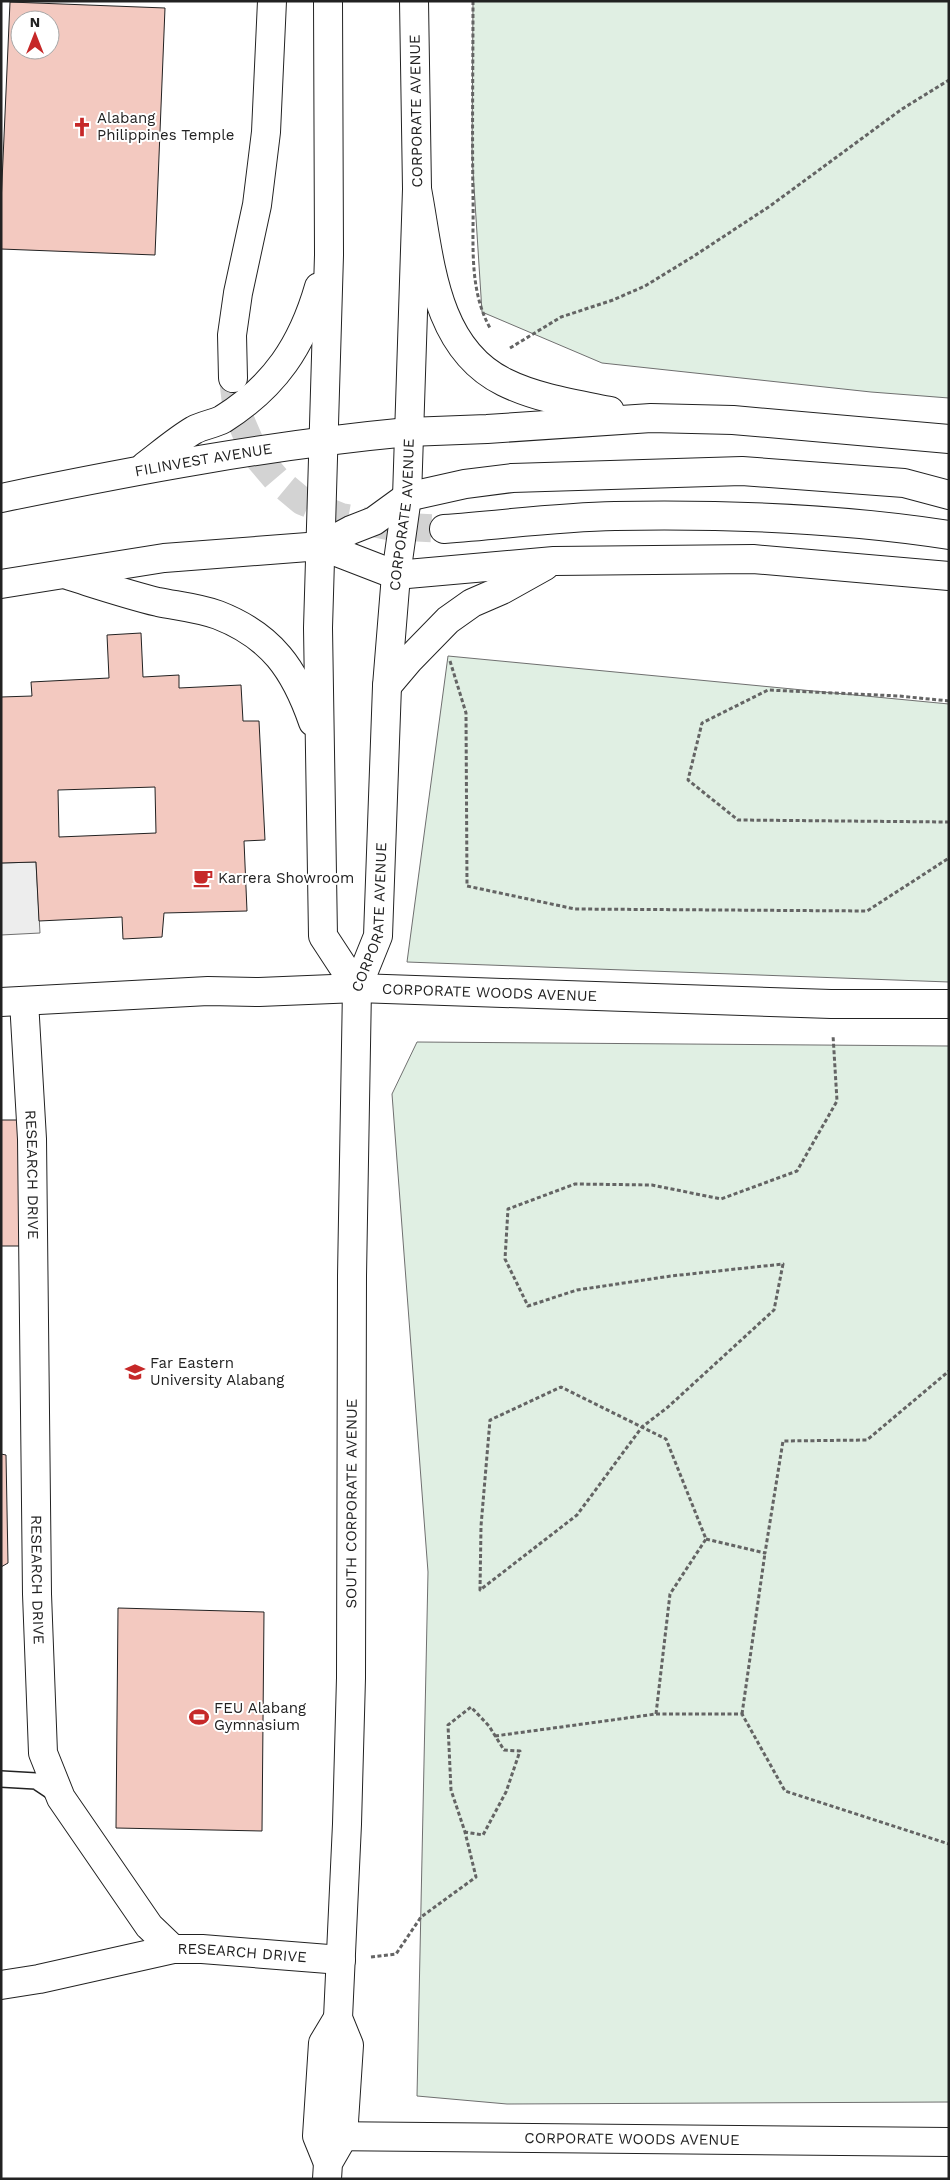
<svg xmlns="http://www.w3.org/2000/svg" width="950" height="2180" viewBox="0 0 950 2180" font-family="'Work Sans',sans-serif">
  <rect width="100%" height="100%" fill="#fff"/>
  <g fill="#e0efe3" stroke="#6f6f6f">
    <path d="M473 1H949V398L871 392 602 363 482 312 472 155Z"/>
    <path d="M448 656 949 704V982L407 962Z"/>
    <path d="M417 1042 949 1046V2102L507 2104 417 2096 428 1572 392 1094Z"/>
  </g>
  <path fill="#ededed" stroke="#6f6f6f" d="M36 862 40 933 1 935V863Z"/>
  <g fill="#f3c9c0" stroke="#222" fill-rule="evenodd">
    <path d="M10 2 165 8 155 255 1 249V204ZM20 20H50V50H20Z"/>
    <path d="M141 633 143 677 179 675V688L241 685 243 721H259L265 840 244 841 247 911 164 913 162 937 123 939 122 917 39 921 36 862 1 863V697L32 696 31 682 109 678 107 635ZM155 787 156 833 59 837 58 790Z"/>
    <rect x="1" y="1120" width="19" height="126"/>
    <path d="M1 1454 6 1455 8 1563 1 1567Z"/>
    <path d="M118 1608 264 1612 262 1831 116 1828Z"/>
  </g>
  <g fill="none" stroke-linecap="round" stroke-linejoin="round">
    <path stroke="#d3d3d3" stroke-width="28" stroke-dasharray="28 14" stroke-linecap="butt" d="M233 378 237 412 255 454 278 481 302 501 341 517 388 526 444 529"/>
    <defs>
      <path id="lane" d="M1 1779 36 1781 57 1795"/>
      <g id="street">
        <path id="s1" d="M24 1001 32 1139 37 1594 43 1753 61 1798 149 1926 173 1949"/>
        <path id="s2" d="M1 1002 208 991 259 992 357 988 831 1004H949"/>
        <path id="s3" d="M1 1985 39 1979 173 1949H202L341 1960"/>
        <path id="s4" d="M320 2136 949 2142"/>
      </g>
      <g id="secondary">
        <path d="M328 1 329 255 318 628 323 936 357 988"/>
        <path d="M145 466C161 454 177 440 194 430 203 425 214 424 223 419 275 386 302 346 319 287"/>
        <path id="s5" d="M1 498C136 470 270 445 408 432"/>
        <path d="M70 576C99 585 129 595 158 602 178 606 199 608 218 615 272 636 295 670 313 722"/>
        <path d="M1 584 164 558 321 546 396 575"/>
        <path d="M328 2163 317 2136 323 2043 338 2018"/>
        <path id="s6" d="M327 2179 328 2163 343 2137 349 2045 338 2018 347 1824 351 1678 352 1276 357 988 378 936 387 686 396 575 407 497 417 189 414 1"/>
      </g>
      <g id="highway">
        <path d="M417 189C430 257 433 347 504 382 536 398 575 404 610 411"/>
        <path d="M233 378 232 335 238 293 257 205 266 132 272 1"/>
        <path d="M408 432 487 429 651 418 733 420 949 439"/>
        <path d="M444 529C501 525 558 517 615 516 726 514 839 518 949 535"/>
        <path d="M321 546 351 530 374 521 407 497 465 484 512 478 742 471 904 483 949 495"/>
        <path d="M396 575 554 561 753 559 949 576"/>
        <path d="M387 686 409 660 448 620 472 603 502 590 545 566"/>
      </g>
    </defs>
    <use href="#lane" stroke="#222" stroke-width="18"/>
    <use href="#street" stroke="#222" stroke-width="30"/>
    <use href="#secondary" stroke="#222" stroke-width="30"/>
    <use href="#highway" stroke="#222" stroke-width="30"/>
    <g stroke="#646464" stroke-width="3" stroke-dasharray="4 2.5" stroke-linecap="butt">
      <path d="M473 1C473 66 472 131 473 197 474 241 468 288 490 328"/>
      <path d="M510 348 561 317 613 300 645 286 694 256 770 206 902 109 949 80"/>
      <path d="M450 661 466 713 467 886 575 909 867 911 949 858"/>
      <path d="M949 701 899 696 768 690 702 723 688 780 738 820 949 822"/>
      <path d="M706 1539 765 1553 783 1441 867 1440 949 1371"/>
      <path d="M656 1714H742L785 1791 949 1844"/>
      <path d="M742 1714 765 1553"/>
      <path d="M495 1736 656 1714 670 1594 706 1539 666 1439 561 1387 490 1420 481 1526 480 1590 577 1515 642 1427 668 1407 774 1310 783 1264 671 1276 577 1290 528 1306 505 1259 508 1209 575 1184 652 1185 721 1199 797 1171 837 1101 833 1035"/>
      <path d="M371 1957 396 1954 421 1917 476 1877 465 1832 451 1790 448 1725 471 1707 489 1726 504 1750 520 1751 506 1792 483 1835 465 1832"/>
    </g>
    <use href="#lane" stroke="#fff" stroke-width="15"/>
    <use href="#street" stroke="#fff" stroke-width="28"/>
    <use href="#secondary" stroke="#fff" stroke-width="28"/>
    <use href="#highway" stroke="#fff" stroke-width="28"/>
  </g>
  <defs>
    <symbol id="church-bare" viewBox="-9 -9 18 18"><path d="M-1.2-6h2.4v3.5h3.3v2.4h-3.3V6h-2.4V-.1h-3.3v-2.4h3.3Z" fill="#c62828" stroke="#fff" stroke-width="2.5" paint-order="stroke"/></symbol>
    <symbol id="cafe-bare" viewBox="-9 -9 18 18"><path d="M-5.5-4.5H6V0H3Q3 3.5 0 3.5H-2.5Q-5.5 3.5-5.5 0ZM3-3.2v2h1.7v-2ZM-6 4.5H4V6H-6Z" fill="#c62828" stroke="#fff" stroke-width="2.5" paint-order="stroke"/></symbol>
    <symbol id="university-bare" viewBox="-9 -9 18 18"><path d="M0-5L7-2L0 1L-7-2ZM-4 1L0 2.5L4 1V4Q0 6-4 4Z" fill="#c62828" stroke="#fff" stroke-width="2.5" paint-order="stroke"/></symbol>
    <symbol id="stadium-bare" viewBox="-9 -9 18 18"><path d="M0-5a6.5 5 0 1 0 0 10a6.5 5 0 1 0 0-10ZM-3.5-1.8h7v3.6h-7Z" fill="#c62828" stroke="#fff" stroke-width="2.5" paint-order="stroke"/></symbol>
  </defs>
  <g fill-rule="evenodd">
    <use href="#church-bare" x="68" y="113" width="28" height="28"/>
    <use href="#cafe-bare" x="189" y="864" width="28" height="28"/>
    <use href="#university-bare" x="121" y="1358" width="28" height="28"/>
    <use href="#stadium-bare" x="185" y="1703" width="28" height="28"/>
  </g>
  <g text-anchor="middle" dominant-baseline="central" stroke-width="4" stroke-linejoin="round" paint-order="stroke">
    <g font-size="15" fill="#222" stroke="#fff">
      <text transform="translate(416 111) rotate(-91)">CORPORATE AVENUE</text>
      <text stroke="none"><textPath href="#s5" startOffset="206">FILINVEST AVENUE</textPath></text>
      <text stroke="none"><textPath href="#s6" startOffset="1676">CORPORATE AVENUE</textPath></text>
      <text stroke="none"><textPath href="#s6" startOffset="1271">CORPORATE AVENUE</textPath></text>
      <text stroke="none"><textPath href="#s2" startOffset="489">CORPORATE WOODS AVENUE</textPath></text>
      <text stroke="none"><textPath href="#s1" startOffset="174">RESEARCH DRIVE</textPath></text>
      <text stroke="none"><textPath href="#s6" startOffset="682">SOUTH CORPORATE AVENUE</textPath></text>
      <text stroke="none"><textPath href="#s1" startOffset="579">RESEARCH DRIVE</textPath></text>
      <text stroke="none"><textPath href="#s3" startOffset="245">RESEARCH DRIVE</textPath></text>
      <text stroke="none"><textPath href="#s4" startOffset="312">CORPORATE WOODS AVENUE</textPath></text>
    </g>
    <g font-size="15" fill="#222" stroke="#fff" text-anchor="start">
      <text x="97" y="118">Alabang<tspan x="97" dy="17">Philippines Temple</tspan></text>
      <text x="218" y="878">Karrera Showroom</text>
      <text x="150" y="1363">Far Eastern<tspan x="150" dy="17">University Alabang</tspan></text>
      <text x="214" y="1708">FEU Alabang<tspan x="214" dy="17">Gymnasium</tspan></text>
    </g>
  </g>
  <rect width="950" height="2180" fill="none" stroke="#222222" stroke-width="5"/>
  <g transform="translate(35 35)"><circle r="24" fill="#ffffff" stroke="#a7a7a7"/>
  <path d="M0-4L9 19L0 12L-9 19Z" fill="#c62828"/>
  <text y="-8" font-size="14" font-weight="bold" text-anchor="middle" fill="#222222">N</text>
  </g>
</svg>
